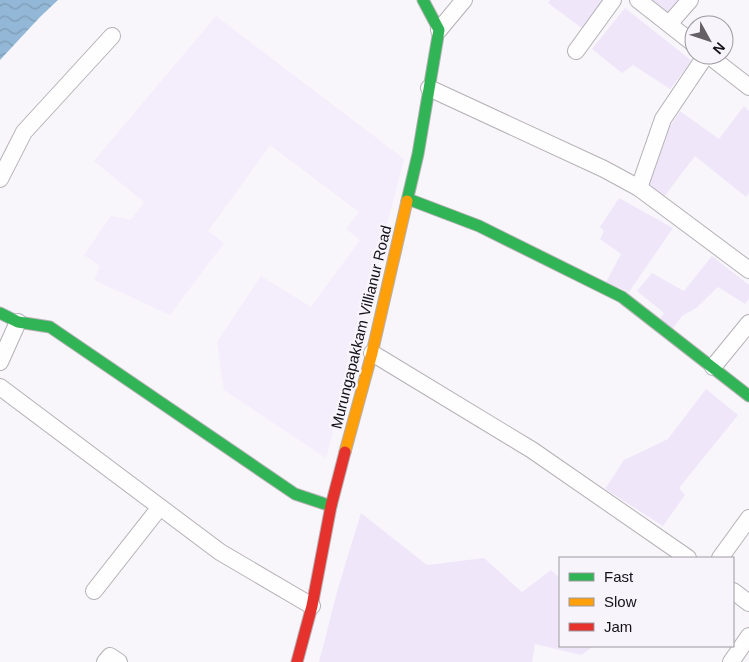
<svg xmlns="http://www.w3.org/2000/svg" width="749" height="662" viewBox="0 0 749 662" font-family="Arial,sans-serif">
  <defs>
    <pattern id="water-waves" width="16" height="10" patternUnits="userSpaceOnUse" patternTransform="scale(1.25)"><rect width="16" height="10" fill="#93b7d6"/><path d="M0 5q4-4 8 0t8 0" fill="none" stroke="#7e9cb7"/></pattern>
  </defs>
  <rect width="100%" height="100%" fill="#f8f6fa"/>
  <path fill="#f4edfb" d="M216 16 404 159 326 458 224 390 217 342 261 276 311 307 360 240 346 229 359 212 270 145 208 231 224 243 170 315 94 280 100 266 84 255 111 216 131 220 144 202 94 161Z"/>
  <g fill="#f0e6fa">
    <path d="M550 0H604L583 29 548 3Z"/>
    <path d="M650 0H683L670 16Z"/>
    <path d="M625 8 692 61 670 89 633 65 622 73 592 49Z"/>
    <path d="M744 106 749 111V193L746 197 695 156 663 198 645 185 665 134 680 111 719 139Z"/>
    <path d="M619 198 673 228 629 292 606 282 621 254 600 239 604 231 600 227Z"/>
    <path d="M712 256 749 285V299L745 304 718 287 696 308 682 316 672 329 660 320 664 313 637 291 652 273 684 291Z"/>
    <path d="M706 389 738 415 679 488 685 495 663 526 605 489 624 460 668 439Z"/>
    <path d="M361 513 427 565 484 558 522 592 551 570 560 578V646H594L581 655 535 644 532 662H319L338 588Z"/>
  </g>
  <path fill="url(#water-waves)" d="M0 0H58L40 17 0 60Z"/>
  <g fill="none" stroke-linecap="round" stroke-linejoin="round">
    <defs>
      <g id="street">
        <path d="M638 0 694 44"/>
        <path d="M669 24 690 0"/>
        <path d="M439 30 464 0"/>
        <path d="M576 51 613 0"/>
        <path d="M708 55 749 87"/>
        <path d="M429 88 604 169 639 188 749 270"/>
        <path d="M0 179 24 132 112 36"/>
        <path d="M639 188 663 119 706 55"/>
        <path d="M372 353 532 450 688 558"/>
        <path d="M0 362 18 322"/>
        <path d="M713 367 749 323"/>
        <path d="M0 387 220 552 312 606"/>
        <path d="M720 558 749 518"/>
        <path d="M94 591 160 507"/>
        <path d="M733 591 749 603"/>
        <path d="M105 662 110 656 119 662"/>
        <path d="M731 662 749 636"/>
      </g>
      <g id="fast">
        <path d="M408 199 479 226 622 297 749 396"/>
        <path d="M407 201 418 154 439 30 423 0"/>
        <path d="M0 313 18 322 50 327 295 494 331 506"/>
      </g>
      <path id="slow" d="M345 452 372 353 407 201"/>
      <path id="jam" d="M297 662 312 606 331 506 345 452"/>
    </defs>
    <use href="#street" stroke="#b4b1b6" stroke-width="18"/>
    <use href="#fast" stroke="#b4b1b6" stroke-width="13"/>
    <use href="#slow" stroke="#b4b1b6" stroke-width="13"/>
    <use href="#jam" stroke="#b4b1b6" stroke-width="13"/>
    <use href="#street" stroke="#fefefe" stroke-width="16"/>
    <use href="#fast" stroke="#30b455" stroke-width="11"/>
    <use href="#slow" stroke="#ff9f0a" stroke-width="11"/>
    <use href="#jam" stroke="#e5322d" stroke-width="11"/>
  </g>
  <g text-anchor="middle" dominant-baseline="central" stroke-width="5" stroke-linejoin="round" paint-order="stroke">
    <g font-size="15" fill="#141017" stroke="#f8f4fc">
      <text transform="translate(361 327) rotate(-76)">Murungapakkam Villianur Road</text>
    </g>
  </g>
  <rect x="559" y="557" width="175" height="90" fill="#f8f4fc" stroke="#9d99a0"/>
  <rect x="569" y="573" width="25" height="8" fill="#30b455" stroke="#9d99a0"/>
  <text x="604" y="582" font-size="15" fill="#141017">Fast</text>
  <rect x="569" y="598" width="25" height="8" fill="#ff9f0a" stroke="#9d99a0"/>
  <text x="604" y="607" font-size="15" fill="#141017">Slow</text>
  <rect x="569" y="623" width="25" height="8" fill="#e5322d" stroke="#9d99a0"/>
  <text x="604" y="632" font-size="15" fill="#141017">Jam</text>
  <g transform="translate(709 40) rotate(130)"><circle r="24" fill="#f8f4fc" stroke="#9d99a0"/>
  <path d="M0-4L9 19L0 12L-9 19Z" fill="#646066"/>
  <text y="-8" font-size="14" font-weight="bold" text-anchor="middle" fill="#141017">N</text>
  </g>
</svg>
